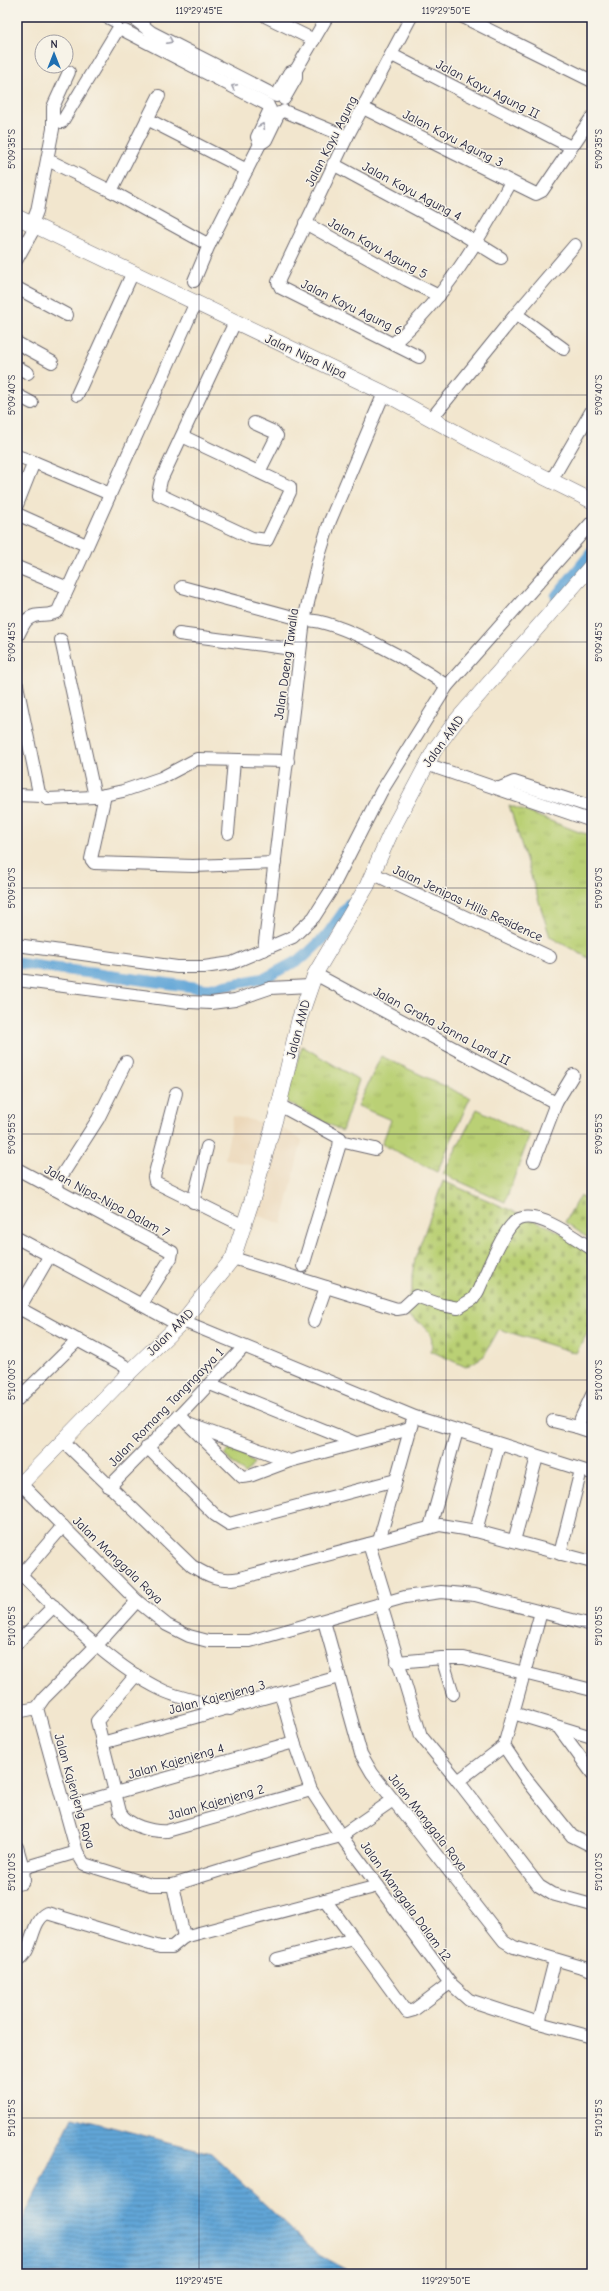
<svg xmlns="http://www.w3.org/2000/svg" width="609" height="2291" viewBox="0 0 609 2291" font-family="'Comic Neue',sans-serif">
  <defs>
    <pattern id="grass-tufts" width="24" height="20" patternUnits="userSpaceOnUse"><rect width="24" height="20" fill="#bad074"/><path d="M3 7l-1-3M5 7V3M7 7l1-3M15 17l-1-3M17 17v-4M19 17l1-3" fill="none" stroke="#a0b265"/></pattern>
    <pattern id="cemetery-stones" width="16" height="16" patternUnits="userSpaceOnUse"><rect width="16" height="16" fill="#bad074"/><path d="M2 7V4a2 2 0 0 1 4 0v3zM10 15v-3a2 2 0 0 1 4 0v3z" fill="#a0b265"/></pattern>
    <pattern id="water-rules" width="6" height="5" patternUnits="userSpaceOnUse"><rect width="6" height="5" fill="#62a6d7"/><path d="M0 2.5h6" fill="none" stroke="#5087b0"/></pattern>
  </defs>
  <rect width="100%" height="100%" fill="#f7f3e8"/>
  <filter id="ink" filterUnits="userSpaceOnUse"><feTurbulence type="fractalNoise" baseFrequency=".025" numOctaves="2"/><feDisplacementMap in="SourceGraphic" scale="8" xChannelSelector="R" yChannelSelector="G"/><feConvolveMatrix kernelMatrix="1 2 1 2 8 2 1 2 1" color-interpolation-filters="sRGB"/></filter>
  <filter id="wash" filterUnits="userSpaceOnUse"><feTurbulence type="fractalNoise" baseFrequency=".012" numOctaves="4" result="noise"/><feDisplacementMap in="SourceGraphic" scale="16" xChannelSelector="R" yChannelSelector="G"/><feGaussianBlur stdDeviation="0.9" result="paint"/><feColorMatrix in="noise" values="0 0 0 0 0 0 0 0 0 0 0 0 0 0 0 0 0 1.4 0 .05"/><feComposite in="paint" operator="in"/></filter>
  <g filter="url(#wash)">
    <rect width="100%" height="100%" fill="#f2e6ce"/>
    <g fill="#ecd8ba">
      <path d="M233 1116 260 1122 254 1166 225 1159Z"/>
      <path d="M280 1127 302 1140 282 1224 251 1213Z"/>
    </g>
    <g fill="url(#grass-tufts)" stroke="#6e7958">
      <path d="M509 805 579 832 592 835V960L550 937Z"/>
      <path d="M302 1046 359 1080 342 1131 285 1101Z"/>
      <path d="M381 1056 470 1098 437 1172 382 1144 391 1120 358 1106Z"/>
      <path d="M477 1109 530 1135 505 1202 443 1174Z"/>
    </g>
    <g fill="url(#cemetery-stones)" stroke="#6e7958">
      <path d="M443 1181 550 1227 592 1250V1325L576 1353 499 1329 484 1356 466 1367 431 1351C436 1327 419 1323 401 1313L412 1289V1275L415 1259Z"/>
      <path d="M580 1195 592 1202V1241L565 1222Z"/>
    </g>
    <path fill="#bad074" stroke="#6e7958" d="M233 1446 254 1464 245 1474 224 1455Z"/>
    <path fill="url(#water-rules)" stroke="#426489" d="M73 2117 211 2153 317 2254 354 2274H17V2231Z"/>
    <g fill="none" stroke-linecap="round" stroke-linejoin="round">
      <g stroke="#62a6d7" stroke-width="11">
        <path d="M556 596 592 552"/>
        <path d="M17 963 208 989 265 978 304 957 327 935 349 904"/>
      </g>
    </g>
  </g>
  <g filter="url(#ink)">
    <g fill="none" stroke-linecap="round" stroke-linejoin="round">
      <defs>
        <g id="minor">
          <path d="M107 17 115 21"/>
          <path d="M267 17 314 40"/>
          <path d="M411 17 347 137 278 282 281 288 419 357"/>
          <path d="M463 17 592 81"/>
          <path d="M137 21 151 32 276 96"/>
          <path d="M125 31 268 105"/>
          <path d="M392 55 571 147"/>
          <path d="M277 95 289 73 296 70"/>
          <path d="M284 99 296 78V70L327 17"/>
          <path d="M363 108 536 194 542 191 592 117"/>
          <path d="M284 111 347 137"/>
          <path d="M147 119 247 170"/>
          <path d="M62 122 118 29"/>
          <path d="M260 144 257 137 270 109"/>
          <path d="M52 162 111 191 209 245"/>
          <path d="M333 164 459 232 501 258"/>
          <path d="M111 191 159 96"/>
          <path d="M305 223 407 280 439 296"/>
          <path d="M32 224 37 211 53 129V107L69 72"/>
          <path d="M17 259 36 225"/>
          <path d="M194 281 209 245 260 144 266 140 279 113"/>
          <path d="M17 288 67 315"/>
          <path d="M516 314 564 349"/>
          <path d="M17 343 52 362"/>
          <path d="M394 343C445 298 478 241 511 182"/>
          <path d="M17 367 28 373"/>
          <path d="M17 395 32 403"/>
          <path d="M77 395 133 272"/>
          <path d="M432 418 516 314 575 245"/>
          <path d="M254 423 274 432 277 436 259 472"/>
          <path d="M182 436 290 487V492L267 540 252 538 158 494 161 480 235 322"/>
          <path d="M17 456 34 462"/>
          <path d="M551 481 592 410"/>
          <path d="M17 505 34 462 110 494"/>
          <path d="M17 514 86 545"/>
          <path d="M17 567 68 588"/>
          <path d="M182 587 304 620C339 619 418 665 447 686"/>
          <path d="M179 634 300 650"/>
          <path d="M17 637C20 632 23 624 27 620 36 611 49 618 58 611L196 302"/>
          <path d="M61 640 95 797"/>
          <path d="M17 685 39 793 47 799 95 797 123 791 161 778 197 759 288 761"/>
          <path d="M426 764 592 821"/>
          <path d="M500 788 514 782 592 807"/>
          <path d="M17 795 42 796"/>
          <path d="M105 795 91 859 94 863 193 866 275 863"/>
          <path d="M228 833 234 760"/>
          <path d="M374 874 550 957"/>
          <path d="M17 945 177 967H204L232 963 293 937 314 917 330 892 381 792 447 686 592 522"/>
          <path d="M264 950 304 620 319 556 330 521 384 393"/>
          <path d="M315 974 556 1103 534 1161"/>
          <path d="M17 980 189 1002 211 1003 235 1000 270 988 310 986"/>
          <path d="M176 1093 154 1177 155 1182 244 1226"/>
          <path d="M556 1103 573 1075"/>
          <path d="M279 1105 340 1138 339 1147 303 1266"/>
          <path d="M340 1141 375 1149"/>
          <path d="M17 1169 172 1252 171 1258 142 1304"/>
          <path d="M53 1189 98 1119 126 1062"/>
          <path d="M193 1202 207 1147"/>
          <path d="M17 1238 179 1325"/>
          <path d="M233 1258 397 1309 403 1308 416 1296 442 1305 458 1308 473 1299 478 1291C485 1276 504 1225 519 1219 540 1211 575 1238 592 1249"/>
          <path d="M17 1307 132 1370"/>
          <path d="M17 1312 50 1255"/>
          <path d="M183 1321 415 1417 592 1473"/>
          <path d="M314 1321 326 1287"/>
          <path d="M210 1384 356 1443"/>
          <path d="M592 1395 577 1427 592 1432"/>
          <path d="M17 1400 78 1340"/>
          <path d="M180 1415 188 1424 290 1461 410 1429"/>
          <path d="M553 1421 577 1427"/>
          <path d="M189 1425 242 1477 250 1476 290 1461"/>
          <path d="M63 1441 192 1566C208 1576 221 1582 240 1578L440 1525 476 1531 592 1562"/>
          <path d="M147 1447 215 1515 229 1524 396 1480"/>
          <path d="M21 1484 137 1601 167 1625 189 1636 208 1641H250L405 1597 441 1592 475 1595 592 1625"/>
          <path d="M109 1487 180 1415 243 1348"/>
          <path d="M430 1527 457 1431"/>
          <path d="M476 1531 499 1444"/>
          <path d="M379 1541 412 1423"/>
          <path d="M514 1541 537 1457"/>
          <path d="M369 1544 387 1603"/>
          <path d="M560 1554 581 1470"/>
          <path d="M21 1575 63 1526"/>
          <path d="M17 1579 21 1575C63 1615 110 1665 162 1690 182 1700 208 1703 230 1709"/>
          <path d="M137 1601 97 1645 44 1698 37 1708 77 1852 84 1864 151 1885H173L259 1858 341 1836 393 1800"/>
          <path d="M381 1605 421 1736 458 1781 504 1746 541 1612"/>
          <path d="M324 1621 361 1754 372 1773 504 1941 514 1947 592 1970"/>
          <path d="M17 1643 54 1606"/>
          <path d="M442 1658H464L592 1690"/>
          <path d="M397 1662 442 1658 453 1694"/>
          <path d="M136 1675 97 1721 120 1812C127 1826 153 1832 167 1831L311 1790"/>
          <path d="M281 1695 294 1742 311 1790 341 1836 450 1983 469 2000 539 2023 592 2037"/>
          <path d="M17 1712 37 1708"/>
          <path d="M513 1713 592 1737"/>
          <path d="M559 1728 592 1773"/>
          <path d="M102 1743 339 1677"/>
          <path d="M504 1746 527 1780 572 1836 592 1846"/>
          <path d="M458 1781 539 1886 552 1894 592 1905"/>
          <path d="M66 1807 294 1742"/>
          <path d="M17 1847 23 1868 77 1852"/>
          <path d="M17 1884 22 1883 24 1880 23 1868"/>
          <path d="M173 1885 184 1937 378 1886"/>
          <path d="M354 1939 407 2012 414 2010 450 1983"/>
          <path d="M277 1959 354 1939 325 1900"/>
          <path d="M17 1961C34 1952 30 1921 47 1913L160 1947H172L184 1937"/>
          <path d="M539 2023 555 1960"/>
        </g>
        <g id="tertiary">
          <path d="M17 217 384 393 472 441 592 501"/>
          <path d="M17 1488 132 1370 183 1321 233 1258 255 1191 279 1105 299 1020 315 974 367 886 391 832 435 749 456 721 592 565"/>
        </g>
      </defs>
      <use href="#minor" stroke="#6b676e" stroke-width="14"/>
      <use href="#tertiary" stroke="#6b676e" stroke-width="16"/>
      <use href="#minor" stroke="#fff" stroke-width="12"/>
      <use href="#tertiary" stroke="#fff" stroke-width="15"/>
    </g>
    <defs><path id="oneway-chevron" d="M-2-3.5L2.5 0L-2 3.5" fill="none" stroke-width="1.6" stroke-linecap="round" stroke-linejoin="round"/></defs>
    <g stroke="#9c9ca7">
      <use href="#oneway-chevron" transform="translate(170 41) rotate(26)"/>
      <use href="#oneway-chevron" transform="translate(234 87) rotate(-153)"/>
      <use href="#oneway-chevron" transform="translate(262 126) rotate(-66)"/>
    </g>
  </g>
  <path fill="none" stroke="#22223b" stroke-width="1" stroke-opacity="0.45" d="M199 17V2274M446 17V2274M17 149H592M17 395H592M17 642H592M17 888H592M17 1134H592M17 1380H592M17 1626H592M17 1872H592M17 2118H592"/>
  <g text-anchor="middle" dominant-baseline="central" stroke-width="3" stroke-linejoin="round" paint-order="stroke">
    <g font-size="13" fill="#22223b" stroke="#f7f3e8">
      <text transform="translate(488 89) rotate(27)">Jalan Kayu Agung II</text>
      <text transform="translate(453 138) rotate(27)">Jalan Kayu Agung 3</text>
      <text transform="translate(331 141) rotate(-63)">Jalan Kayu Agung</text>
      <text transform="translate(412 191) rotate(28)">Jalan Kayu Agung 4</text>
      <text transform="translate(378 248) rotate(29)">Jalan Kayu Agung 5</text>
      <text transform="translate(352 307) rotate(26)">Jalan Kayu Agung 6</text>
      <text transform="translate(306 356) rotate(25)">Jalan Nipa Nipa</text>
      <text transform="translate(286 664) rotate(-82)">Jalan Daeng Tawalla</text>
      <text transform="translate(443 741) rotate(-54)">Jalan AMD</text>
      <text transform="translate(468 903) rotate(25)">Jalan Jenipas Hills Residence</text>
      <text transform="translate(442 1026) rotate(28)">Jalan Graha Janna Land II</text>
      <text transform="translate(298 1029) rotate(-75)">Jalan AMD</text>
      <text transform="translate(107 1201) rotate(28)">Jalan Nipa-Nipa Dalam 7</text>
      <text transform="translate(170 1332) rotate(-45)">Jalan AMD</text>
      <text transform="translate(166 1407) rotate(-46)">Jalan Romang Tangngayya 1</text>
      <text transform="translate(118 1560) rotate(44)">Jalan Manggala Raya</text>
      <text transform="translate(217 1697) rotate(-15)">Jalan Kajenjeng 3</text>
      <text transform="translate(176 1761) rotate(-16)">Jalan Kajenjeng 4</text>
      <text transform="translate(75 1791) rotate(74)">Jalan Kajenjeng Raya</text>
      <text transform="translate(216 1802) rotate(-16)">Jalan Kajenjeng 2</text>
      <text transform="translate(428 1822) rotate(52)">Jalan Manggala Raya</text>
      <text transform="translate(406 1901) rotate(54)">Jalan Manggala Dalam 12</text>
    </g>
  </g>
  <rect width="609" height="2291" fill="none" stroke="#f7f3e8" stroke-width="44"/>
  <g transform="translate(54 54)"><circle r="19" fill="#f7f3e8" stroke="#a29fa3"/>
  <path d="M0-3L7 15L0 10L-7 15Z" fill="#1f6fb2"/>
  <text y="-6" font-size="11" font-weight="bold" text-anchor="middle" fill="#22223b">N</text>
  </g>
  <rect x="22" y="22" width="565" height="2247" fill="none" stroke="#22223b" stroke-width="1.5"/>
  <g font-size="10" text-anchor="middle" fill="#22223b">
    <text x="199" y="14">119°29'45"E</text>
    <text x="446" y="14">119°29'50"E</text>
    <text transform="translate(11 149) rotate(-90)" y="4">5°09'35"S</text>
    <text transform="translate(598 149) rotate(-90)" y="4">5°09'35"S</text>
    <text transform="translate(11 395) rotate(-90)" y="4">5°09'40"S</text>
    <text transform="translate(598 395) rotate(-90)" y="4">5°09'40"S</text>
    <text transform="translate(11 642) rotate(-90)" y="4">5°09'45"S</text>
    <text transform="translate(598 642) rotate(-90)" y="4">5°09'45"S</text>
    <text transform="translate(11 888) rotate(-90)" y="4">5°09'50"S</text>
    <text transform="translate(598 888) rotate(-90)" y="4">5°09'50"S</text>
    <text transform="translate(11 1134) rotate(-90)" y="4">5°09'55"S</text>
    <text transform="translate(598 1134) rotate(-90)" y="4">5°09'55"S</text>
    <text transform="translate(11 1380) rotate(-90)" y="4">5°10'00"S</text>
    <text transform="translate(598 1380) rotate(-90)" y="4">5°10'00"S</text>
    <text transform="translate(11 1626) rotate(-90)" y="4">5°10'05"S</text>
    <text transform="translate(598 1626) rotate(-90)" y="4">5°10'05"S</text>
    <text transform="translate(11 1872) rotate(-90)" y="4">5°10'10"S</text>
    <text transform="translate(598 1872) rotate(-90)" y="4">5°10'10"S</text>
    <text transform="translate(11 2118) rotate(-90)" y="4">5°10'15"S</text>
    <text transform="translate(598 2118) rotate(-90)" y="4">5°10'15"S</text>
    <text x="199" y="2284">119°29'45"E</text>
    <text x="446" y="2284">119°29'50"E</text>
  </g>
</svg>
